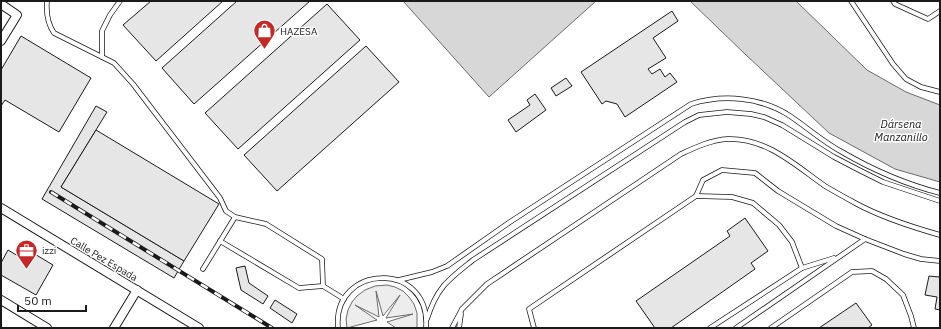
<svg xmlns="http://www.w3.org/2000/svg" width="941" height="329" viewBox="0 0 941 329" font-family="'IBM Plex Sans',sans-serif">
  <rect width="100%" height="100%" fill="#fff"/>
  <path fill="#ededed" stroke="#6a6a6a" d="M387 285 395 287 403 291 409 297 414 304 417 313V328H396L387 322 413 314 386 318 400 295 383 316 376 291 379 317 355 305 377 320 347 328 346 319 348 310 352 302 357 296 365 290 375 286Z"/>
  <g fill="#d7d7d7" stroke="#6a6a6a">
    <path d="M403 1H596L489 97Z"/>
    <path d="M690 1H796L867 70 906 92 940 105V182L895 169 829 133 745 54Z"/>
  </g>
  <g fill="#e6e6e6" stroke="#1a1a1a">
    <path d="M151 1H223L156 61 123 25Z"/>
    <path d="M237 1H310L194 104 162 68Z"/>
    <path d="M327 4 360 40 238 149 205 113Z"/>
    <path d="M672 11 678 21 653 38 666 58 648 69 652 74 660 69 665 77 670 73 677 82 625 117 617 104 606 101 602 104 581 72Z"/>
    <path d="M21 36 91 78 59 132 5 100 1 106V70Z"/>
    <path d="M366 46 399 82 277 191 244 155Z"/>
    <path d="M566 78 572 86 556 96 551 88Z"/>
    <path d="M535 94 546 110 516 132 508 120 530 105 527 100Z"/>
    <path d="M96 106 107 112 61 187 184 261 174 278 42 199Z"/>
    <path d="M96 130 219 204 184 261 61 187Z"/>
    <path d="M745 218 768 251 751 263 755 269 671 328H655L636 301 730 236 727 231Z"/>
    <path d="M8 250 23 259 28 250 53 265 36 295 1 275V263Z"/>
    <path d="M245 266 249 283 268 296 263 304 241 290 236 268Z"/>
    <path d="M940 274V310L935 309 937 297 925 295 929 276 939 277Z"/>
    <path d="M275 300 297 314 292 323 270 308Z"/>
    <path d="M856 303 872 325 868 328H819Z"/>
  </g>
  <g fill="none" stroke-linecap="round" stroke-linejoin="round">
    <defs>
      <g id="service">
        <path d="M47 1C46 13 47 23 54 33L114 63 133 84 220 198 226 211 235 217 266 224 322 259 323 286 344 299"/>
        <path d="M851 1 893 64 906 79 921 87 940 92"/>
        <path d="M893 1 895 4 928 19 940 11"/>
        <path d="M102 57V31L110 15 120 1"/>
        <path d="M696 196 732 197 753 203 779 225 792 242 802 268"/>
        <path d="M220 241 299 288 323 286"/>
        <path d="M203 269 235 217"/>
        <path d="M399 280 432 272 447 266 510 222 691 104C723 94 761 97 790 116 808 128 823 142 842 152 873 170 905 184 940 193"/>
        <path d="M427 319C437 287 448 280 473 260L685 122 699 115 727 112 751 114 764 117 782 125 834 157 859 170 883 182 940 201"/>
        <path d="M338 328C332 263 431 260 426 328"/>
        <path d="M452 328 462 309 487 284 681 154C696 147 711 140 728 139 767 138 795 165 825 186 835 192 846 198 857 204 883 218 912 227 940 235"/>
        <path d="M459 328 461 314"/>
        <path d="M534 328 529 309 696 196 703 180 722 170 755 173 778 191 836 226 865 239 904 254 921 259 940 261"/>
        <path d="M710 328 802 268 834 258"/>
        <path d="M736 328 865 239"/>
        <path d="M771 328 852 272 872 271 886 279 903 295 911 316 914 328"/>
      </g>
      <g id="minor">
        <path d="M1 4 17 15 1 41"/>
        <path d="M1 208 199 328"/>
        <path d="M1 300 47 328"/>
        <path d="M114 328 137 290"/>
      </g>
    </defs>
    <use href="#service" stroke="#1a1a1a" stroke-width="5.5"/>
    <use href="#minor" stroke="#1a1a1a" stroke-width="10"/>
    <use href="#service" stroke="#fff" stroke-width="4"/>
    <use href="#minor" stroke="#fff" stroke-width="8"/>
    <defs>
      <path id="rail" d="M51 192 272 328"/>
    </defs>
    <use href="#rail" stroke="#1a1a1a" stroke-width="4"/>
    <use href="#rail" stroke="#fff" stroke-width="2.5" stroke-dasharray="8" stroke-linecap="butt"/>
  </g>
  <defs>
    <symbol id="shop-pin" viewBox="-11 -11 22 30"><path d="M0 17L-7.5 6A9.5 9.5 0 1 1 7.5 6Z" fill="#c62828" stroke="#fff"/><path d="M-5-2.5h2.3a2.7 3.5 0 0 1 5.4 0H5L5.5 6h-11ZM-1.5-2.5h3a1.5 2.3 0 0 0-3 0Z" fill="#fff"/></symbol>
    <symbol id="office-pin" viewBox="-11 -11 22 30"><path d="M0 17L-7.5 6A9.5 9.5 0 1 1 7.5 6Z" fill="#c62828" stroke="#fff"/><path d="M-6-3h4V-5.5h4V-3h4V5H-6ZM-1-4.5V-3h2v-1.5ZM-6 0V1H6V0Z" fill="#fff"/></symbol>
  </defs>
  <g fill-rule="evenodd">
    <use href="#shop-pin" x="252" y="18" width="25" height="34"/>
    <use href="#office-pin" x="14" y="238" width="25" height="34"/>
  </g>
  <g text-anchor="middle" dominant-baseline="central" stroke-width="3" stroke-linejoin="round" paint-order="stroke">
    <g font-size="10" fill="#1a1a1a" stroke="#fff" text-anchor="start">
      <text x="280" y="31">HAZESA</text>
      <text x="42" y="250">izzi</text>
    </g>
    <g font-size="10" fill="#1a1a1a" stroke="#fff">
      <text transform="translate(104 259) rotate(31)">Calle Pez Espada</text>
    </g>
    <g font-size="11" font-style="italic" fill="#1a1a1a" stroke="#fff">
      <text x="901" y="124">Dársena<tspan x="901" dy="13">Manzanillo</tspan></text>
    </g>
  </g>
  <rect width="941" height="329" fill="none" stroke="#1a1a1a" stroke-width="4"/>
  <path d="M18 305v6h68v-6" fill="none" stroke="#1a1a1a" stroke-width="2"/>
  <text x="24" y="305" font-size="12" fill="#1a1a1a" stroke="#ffffff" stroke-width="3" paint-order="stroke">50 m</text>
</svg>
